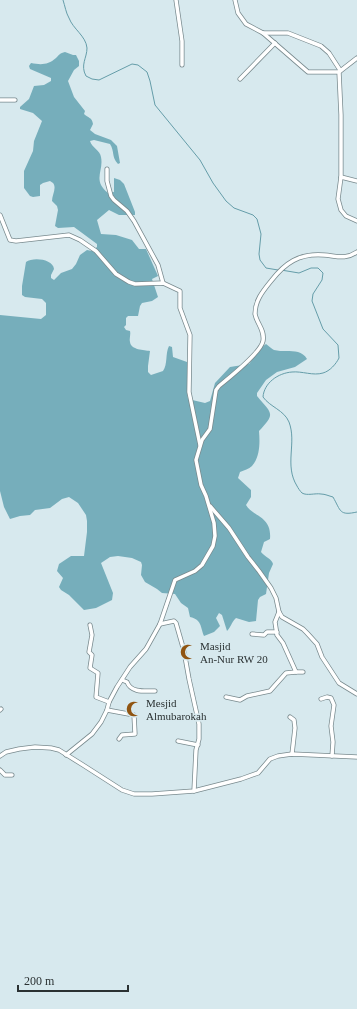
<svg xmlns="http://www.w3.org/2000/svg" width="357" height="1009" viewBox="0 0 357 1009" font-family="'Times New Roman',serif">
  <rect width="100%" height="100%" fill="#d7e9ee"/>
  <path fill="#76aebb" d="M65 52 73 55H76L79 61V66L74 70 68 81 74 97 85 111 84 114C88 118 92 117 93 124L90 130 95 134 111 140 117 146 120 163 118 164C111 156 115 152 110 144L94 140 90 141C92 148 100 150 101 157 104 171 92 180 108 193L114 192V178L120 180 124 184 135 212V215H119L109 210 97 220 101 234 116 235 132 240 139 249H146L158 276 152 279 158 297 152 301 142 303 140 306 138 316H128L126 318V325L124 327 126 330 130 331C131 335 129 338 130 342 131 350 144 350 150 351L148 366V372L151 375 163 371C168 364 165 354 169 346L172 347 173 357 187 362V391L188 399 205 403 210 401 215 383 230 367 249 364 261 348 266 344C269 346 272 349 274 350 286 353 300 347 307 359L295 367 277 372 266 380 257 393V396C272 414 276 413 259 431 260 443 260 457 252 466 249 469 244 470 240 472L238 478 251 490V497L246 505C253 517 272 516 270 539L264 542 261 552C265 557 272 559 273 564L269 573 266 594 260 597 258 600 256 621 249 622 236 618C231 623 231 627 227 631L222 615 219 613 216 618 220 626 214 632 204 636C200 626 202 620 190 617L188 608 181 603 175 594 162 593 157 589 145 582 141 575 142 565 141 562 132 558 118 556 110 557 101 563 113 593 112 600 96 608 84 610 69 595 61 590 59 587 63 578 57 571 59 564 71 556H84L87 532V521L86 515 78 503 69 497 62 499 50 508 35 510 30 515 20 516 10 519 4 507 0 491V315L41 319 46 315V303L42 299 25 297 22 295V286L26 262C33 257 53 259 54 269L51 275V278L54 280 61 273 72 269 76 264 80 255 87 250 92 251 97 247V244L74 227 58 228 55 226 58 210 57 206 52 201C52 195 57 188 53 183L50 181 43 183 40 185V196L33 197 30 196 24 188V171L33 151 34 141 42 121 33 113 20 109V107L29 99 34 86 44 85 51 81V78L30 69 29 66 31 63C41 65 48 65 56 58 59 55 60 53 65 52Z"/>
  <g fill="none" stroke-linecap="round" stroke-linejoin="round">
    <g stroke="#659da9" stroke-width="1">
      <path d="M63 0C65 6 66 13 69 18 73 29 86 36 87 48 87 58 80 65 86 76L92 79 99 80 132 64 138 65 147 72 150 81 155 105 200 160 213 183 226 201 234 208 253 215 257 219 261 234 259 254 260 260 266 268 278 270"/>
      <path d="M281 270 299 273 311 268H318L323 273 322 280 313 294 312 301 323 329 338 345 339 358C336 364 330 371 323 373 313 376 302 371 292 372 278 373 264 383 263 397 270 407 284 410 289 422 297 443 284 465 297 486 298 488 300 491 302 493 307 496 315 493 321 494 325 494 329 496 333 497 341 511 339 516 357 512"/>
    </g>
    <defs>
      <g id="minor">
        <path d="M176 0 182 41V65"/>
        <path d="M235 0 238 13 246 24 263 33 308 72H339"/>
        <path d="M263 33H288L321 46 329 53 340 70"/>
        <path d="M357 58 339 72 341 115V177L338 199 341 210 346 216 357 221"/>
        <path d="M240 79 275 43"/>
        <path d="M0 100H15"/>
        <path d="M107 169V181L111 196 114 200 127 211 134 221 158 265 163 283"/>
        <path d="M341 177 357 181"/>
        <path d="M0 215 10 240 16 241 69 235 80 240 96 251 116 274 129 282 135 284 163 283 180 291V308L190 335 189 392 200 445"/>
        <path d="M210 506 229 528 248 557 259 571 271 588 276 598 279 612 282 617 303 629 307 633 317 644 322 657 339 683 357 694"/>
        <path d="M160 624 174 621 176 623 184 651 189 679 199 724V739L196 750 194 791"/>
        <path d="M90 625 92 635 89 652 92 655 90 668 98 673 96 697 109 702"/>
        <path d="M252 634 264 635 267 632H277"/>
        <path d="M296 672H303"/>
        <path d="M122 680 127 682C131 693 145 691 155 691"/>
        <path d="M226 697 240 700 247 696 270 691 286 673 296 672 283 643 277 635 275 622 279 612"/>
        <path d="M321 699 327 697 331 698 334 705 331 726 333 742 332 756"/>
        <path d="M0 710 1 709"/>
        <path d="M107 710 134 715 135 734 122 735 119 739"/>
        <path d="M290 717 294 720 295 728 292 754"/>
        <path d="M178 741 198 745"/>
        <path d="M66 755 92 734 101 722 107 710 109 702 117 687 130 667 146 649 160 624 175 580 195 571 202 565 213 546 215 536 214 523 206 496 201 485 196 460 202 440 210 429 216 390 219 386C229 378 261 352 263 341 265 330 257 324 255 314 255 301 262 292 271 281 285 263 299 253 324 255 337 256 345 260 357 252"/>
        <path d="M0 756 6 752 19 749 35 747 51 748 59 750 83 765 122 790 134 794H152L194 791 241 779 258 773 270 759 278 756 292 754 357 757"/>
        <path d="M0 770 5 775H12"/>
      </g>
    </defs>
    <use href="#minor" stroke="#798a8e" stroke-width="5"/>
    <use href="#minor" stroke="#fff" stroke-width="3.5"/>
  </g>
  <defs>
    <symbol id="mosque-bare" viewBox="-9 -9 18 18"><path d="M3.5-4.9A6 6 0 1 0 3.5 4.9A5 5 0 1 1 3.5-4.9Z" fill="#905512" stroke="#d7e9ee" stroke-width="2.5" paint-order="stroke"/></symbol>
  </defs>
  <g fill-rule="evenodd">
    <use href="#mosque-bare" x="177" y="641" width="22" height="22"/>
    <use href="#mosque-bare" x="123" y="698" width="22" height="22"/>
  </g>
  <g text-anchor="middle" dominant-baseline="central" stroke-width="3" stroke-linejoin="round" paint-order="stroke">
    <g font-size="11" fill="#2a3132" stroke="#d7e9ee" text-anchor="start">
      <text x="200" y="646">Masjid<tspan x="200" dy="13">An-Nur RW 20</tspan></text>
      <text x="146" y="703">Mesjid<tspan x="146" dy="13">Almubarokah</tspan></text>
    </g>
  </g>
  <path d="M18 985v6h110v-6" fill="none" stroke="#2a3132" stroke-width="2"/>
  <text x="24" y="985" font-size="12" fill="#2a3132" stroke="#d7e9ee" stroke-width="3" paint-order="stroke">200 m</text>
</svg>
